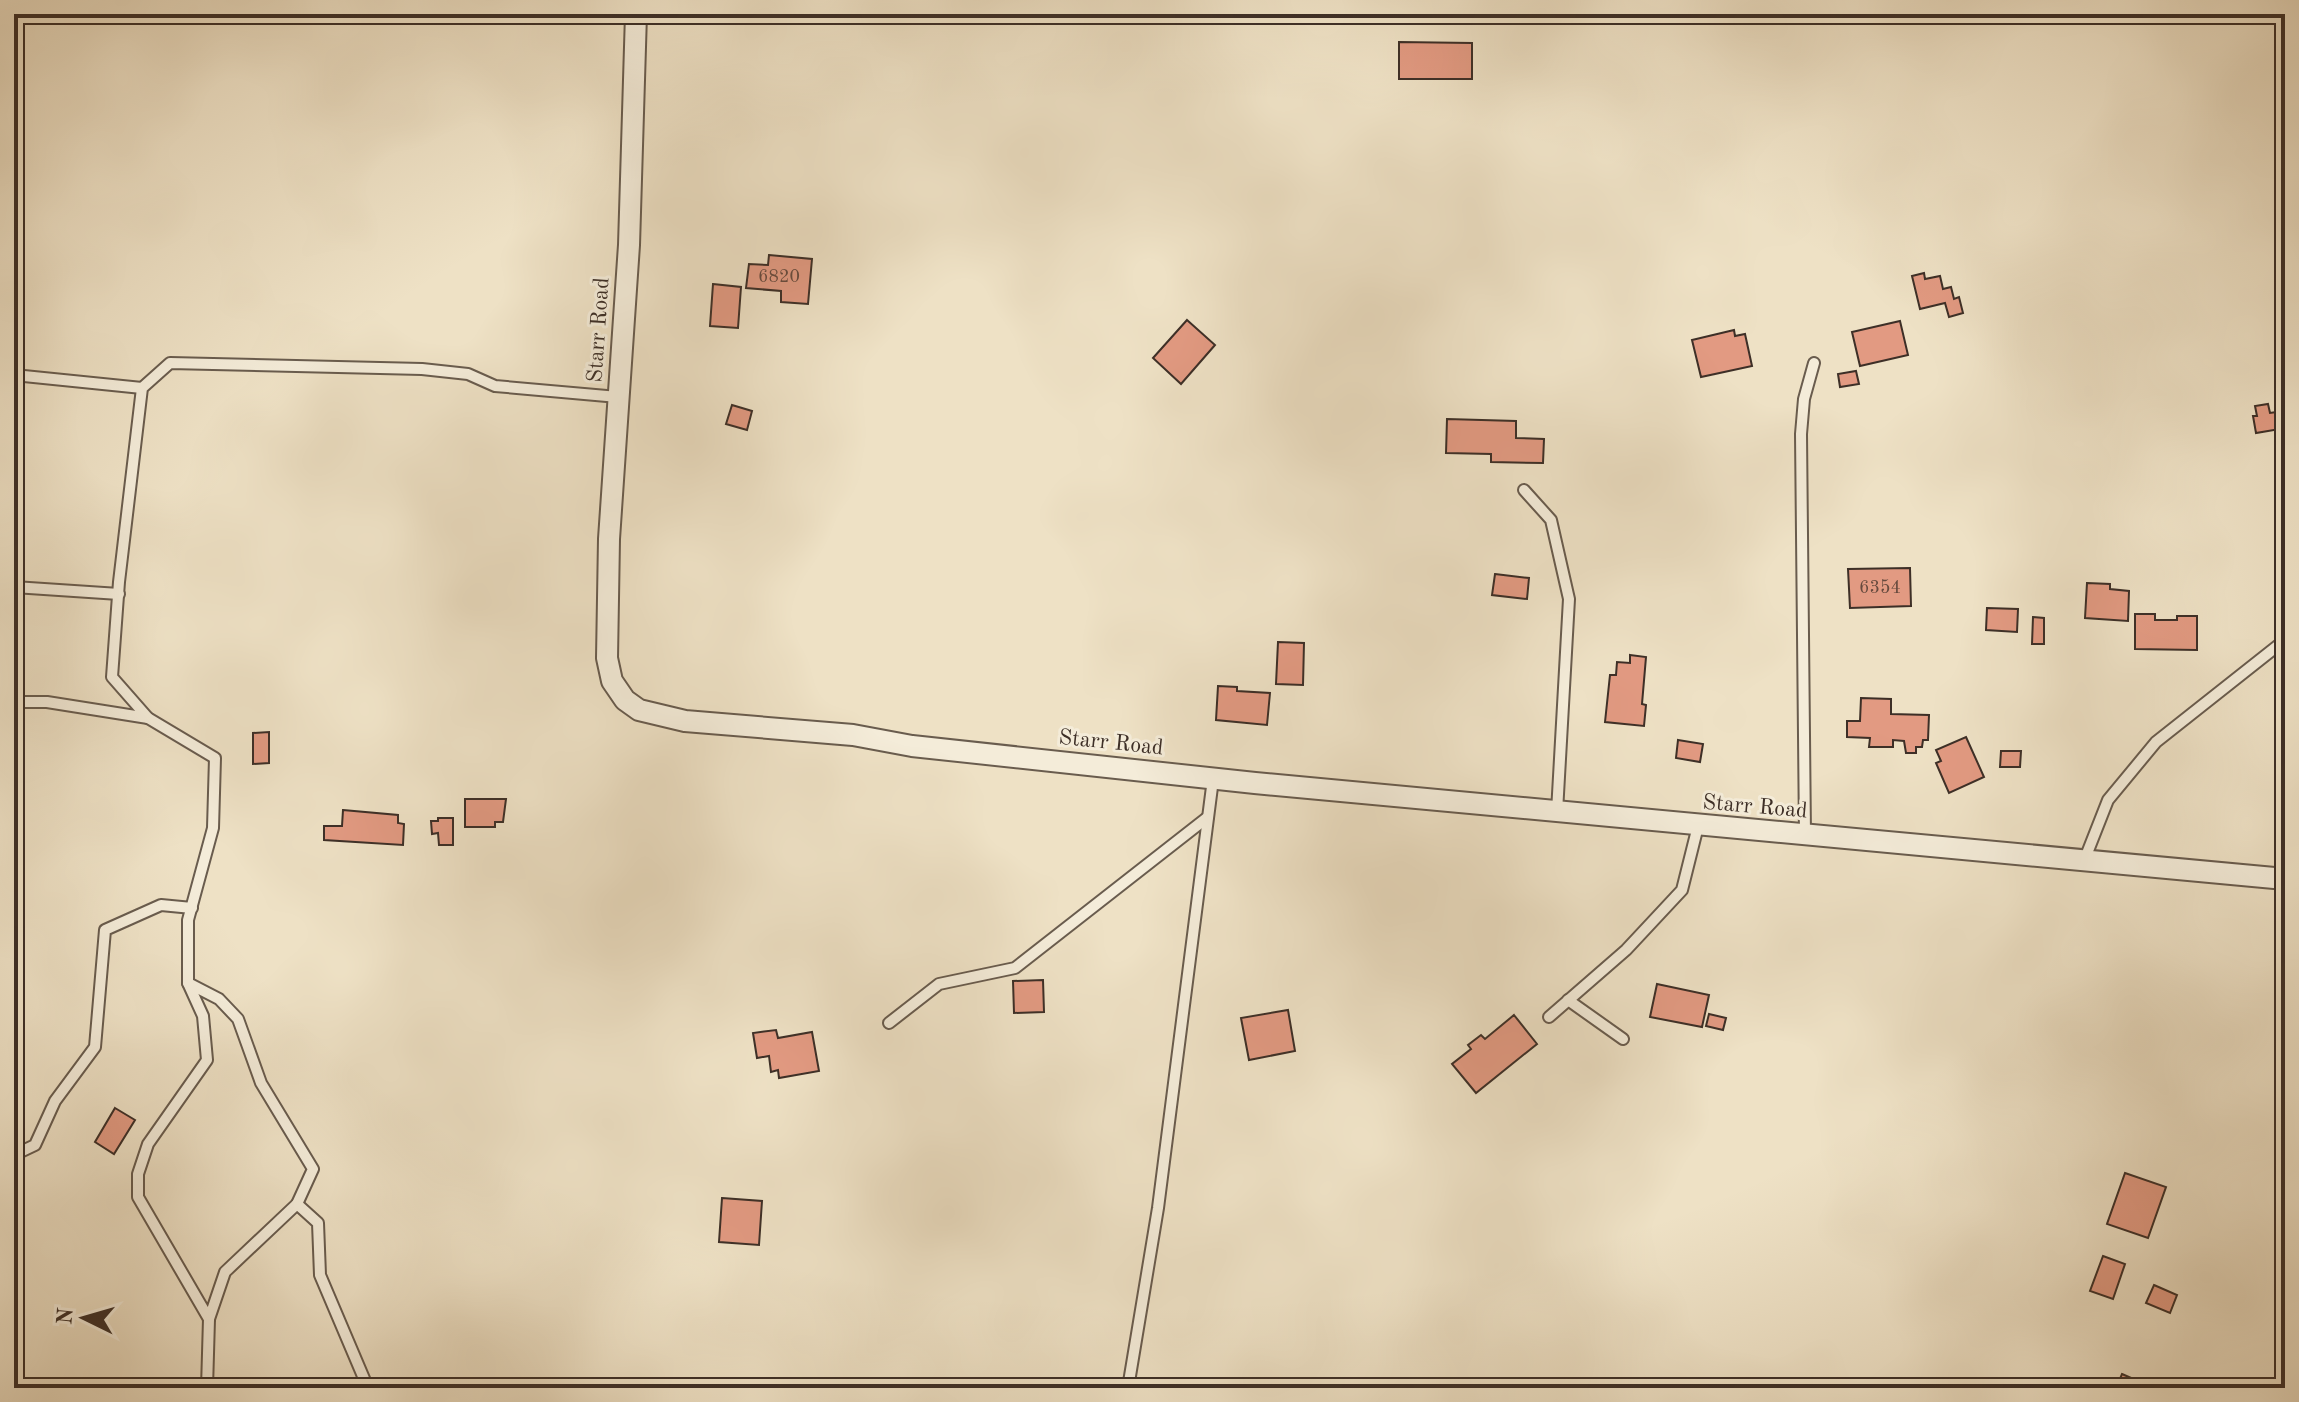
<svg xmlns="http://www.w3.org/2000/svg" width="2299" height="1402" viewBox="0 0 2299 1402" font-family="'Old Standard TT',serif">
  <rect width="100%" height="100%" fill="#eee1c5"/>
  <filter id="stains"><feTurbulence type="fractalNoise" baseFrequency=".0025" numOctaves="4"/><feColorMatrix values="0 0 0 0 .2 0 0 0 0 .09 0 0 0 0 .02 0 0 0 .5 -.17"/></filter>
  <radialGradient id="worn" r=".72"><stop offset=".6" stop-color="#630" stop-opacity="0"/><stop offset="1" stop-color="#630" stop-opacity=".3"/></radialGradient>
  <g fill="#e29a82" stroke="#3d2f27" stroke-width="2">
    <path d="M1399 42 1472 43V79H1399Z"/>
    <path d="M769 255 812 259 808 304 781 302V291L746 288 749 264 768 265Z"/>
    <path d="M1924 273 1925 279 1940 276 1943 289 1951 287 1954 299 1959 297 1963 313 1949 317 1945 303 1920 309 1912 276Z"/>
    <path d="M713 284 741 287 738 328 710 326Z"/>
    <path d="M1187 320 1215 345 1181 384 1153 358Z"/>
    <path d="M1900 321 1908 355 1860 366 1852 332Z"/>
    <path d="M1734 330 1735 336 1745 334 1752 366 1701 377 1692 340Z"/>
    <path d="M1856 371 1859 384 1840 387 1838 374Z"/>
    <path d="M2268 404 2270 413 2277 412 2280 429 2256 433 2253 416H2257L2255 406Z"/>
    <path d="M732 405 752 411 747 430 726 424Z"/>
    <path d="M1447 419 1516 421V438L1544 439 1543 463 1491 462V454L1446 453Z"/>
    <path d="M1910 568 1911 606 1850 608 1848 569Z"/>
    <path d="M1495 574 1529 578 1527 599 1492 595Z"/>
    <path d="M2087 583 2110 584V589L2129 591 2128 621 2085 618Z"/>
    <path d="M1987 608 2018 609 2017 632 1986 630Z"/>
    <path d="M2135 614H2155V620H2177V616H2197V650L2135 649Z"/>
    <path d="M2033 617 2044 618V644H2032Z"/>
    <path d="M1278 642 1304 643 1303 685 1276 684Z"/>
    <path d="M1630 655 1646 657 1642 704 1646 705 1644 726 1605 722 1610 675H1616L1617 662 1630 663Z"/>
    <path d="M1218 686 1237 687V691L1270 693 1267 725 1216 720Z"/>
    <path d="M1861 698 1891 699V714L1929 715 1928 740H1923L1922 747H1916V753H1906L1904 741 1893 740V747H1869L1870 738 1847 737V721H1860Z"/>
    <path d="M269 732V763L253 764V733Z"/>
    <path d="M1966 737 1984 777 1949 793 1936 763 1941 761 1936 750Z"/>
    <path d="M1678 740 1703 744 1700 762 1676 758Z"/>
    <path d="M2001 751H2021L2020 767H2000Z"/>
    <path d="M465 799H506L503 822H495V827H465Z"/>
    <path d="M343 810 398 815V823L404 824 403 845 324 840V826H342Z"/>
    <path d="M438 818H453V845H439L438 833 432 834 431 821H438Z"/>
    <path d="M1043 980 1044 1012 1014 1013 1013 981Z"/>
    <path d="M1657 984 1709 995 1702 1027 1650 1017Z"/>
    <path d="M1288 1010 1295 1051 1249 1060 1241 1018Z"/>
    <path d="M1709 1014 1726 1018 1723 1030 1706 1026Z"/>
    <path d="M1514 1015 1537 1044 1476 1093 1452 1064 1471 1049 1468 1045 1481 1035 1485 1039Z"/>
    <path d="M776 1030 778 1038 812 1032 819 1071 779 1078 778 1070 771 1072 769 1056 757 1058 753 1033Z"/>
    <path d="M115 1108 135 1120 114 1154 95 1142Z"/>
    <path d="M2125 1173 2166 1187 2148 1238 2107 1224Z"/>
    <path d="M722 1198 762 1201 759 1245 719 1242Z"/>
    <path d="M2103 1256 2125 1264 2113 1299 2090 1291Z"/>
    <path d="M2154 1285 2177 1295 2170 1313 2146 1303Z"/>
    <path d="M2122 1374 2154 1388H2116Z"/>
  </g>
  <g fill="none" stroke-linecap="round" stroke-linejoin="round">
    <defs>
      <g id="service">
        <path d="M14 375 142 388"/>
        <path d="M1524 490 1551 520 1569 599 1557 812"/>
        <path d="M14 587 119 594"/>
        <path d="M14 702H47L148 718"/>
        <path d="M1805 836 1801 434 1804 399 1814 363"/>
        <path d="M2084 861 2108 800 2156 742 2285 640"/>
        <path d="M188 983 219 999 238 1019 261 1083 313 1169 297 1204"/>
        <path d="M1568 1000 1623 1039"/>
        <path d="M1549 1017 1626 950 1682 890 1698 826"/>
        <path d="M889 1023 939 984 1015 968 1208 817"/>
        <path d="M14 1155 35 1145 55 1101 95 1047 105 930 161 905 192 908"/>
        <path d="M207 1388 209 1319"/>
        <path d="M368 1388 320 1275 318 1223 297 1204 225 1272 209 1319 138 1197V1174L148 1144 207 1060 203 1016 188 983V920L213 828 215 758 148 718 112 677 119 582 142 388 170 363 422 369 468 374 495 386 618 397"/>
        <path d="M1128 1388 1158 1208 1213 779"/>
      </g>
      <path id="minor" d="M636 14 629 245 609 539 607 658 612 681 625 700 639 710 685 721 853 735 912 746 1255 783 2285 879"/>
    </defs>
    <use href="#service" stroke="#695c4e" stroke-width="14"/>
    <use href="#minor" stroke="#695c4e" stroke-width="24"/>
    <use href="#service" stroke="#f4ecd9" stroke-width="10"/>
    <use href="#minor" stroke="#f4ecd9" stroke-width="20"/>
  </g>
  <g text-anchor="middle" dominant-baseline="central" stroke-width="6" stroke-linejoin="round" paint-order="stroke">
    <g font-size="18" fill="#664a3e">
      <text x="779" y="277">6820</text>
      <text x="1880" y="588">6354</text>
    </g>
    <g font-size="22" fill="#3d2f27" stroke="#f4ecd9">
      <text transform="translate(599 330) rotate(-86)">Starr Road</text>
      <text transform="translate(1111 743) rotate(6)">Starr Road</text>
      <text transform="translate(1755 807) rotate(5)">Starr Road</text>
    </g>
  </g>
  <rect width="2299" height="1402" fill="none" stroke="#eee1c5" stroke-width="48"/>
  <rect x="16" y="16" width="2267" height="1370" fill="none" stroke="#3d2f27" stroke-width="4"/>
  <rect x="24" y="24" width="2251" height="1354" fill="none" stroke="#3d2f27" stroke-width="2"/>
  <g transform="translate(84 1318) rotate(275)" stroke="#f4ecd9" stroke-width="6" paint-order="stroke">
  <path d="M0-6L14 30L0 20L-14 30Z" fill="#3d2f27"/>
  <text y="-12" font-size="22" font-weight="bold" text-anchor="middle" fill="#3d2f27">N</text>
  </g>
  <rect width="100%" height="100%" filter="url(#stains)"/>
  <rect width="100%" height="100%" fill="url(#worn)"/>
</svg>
